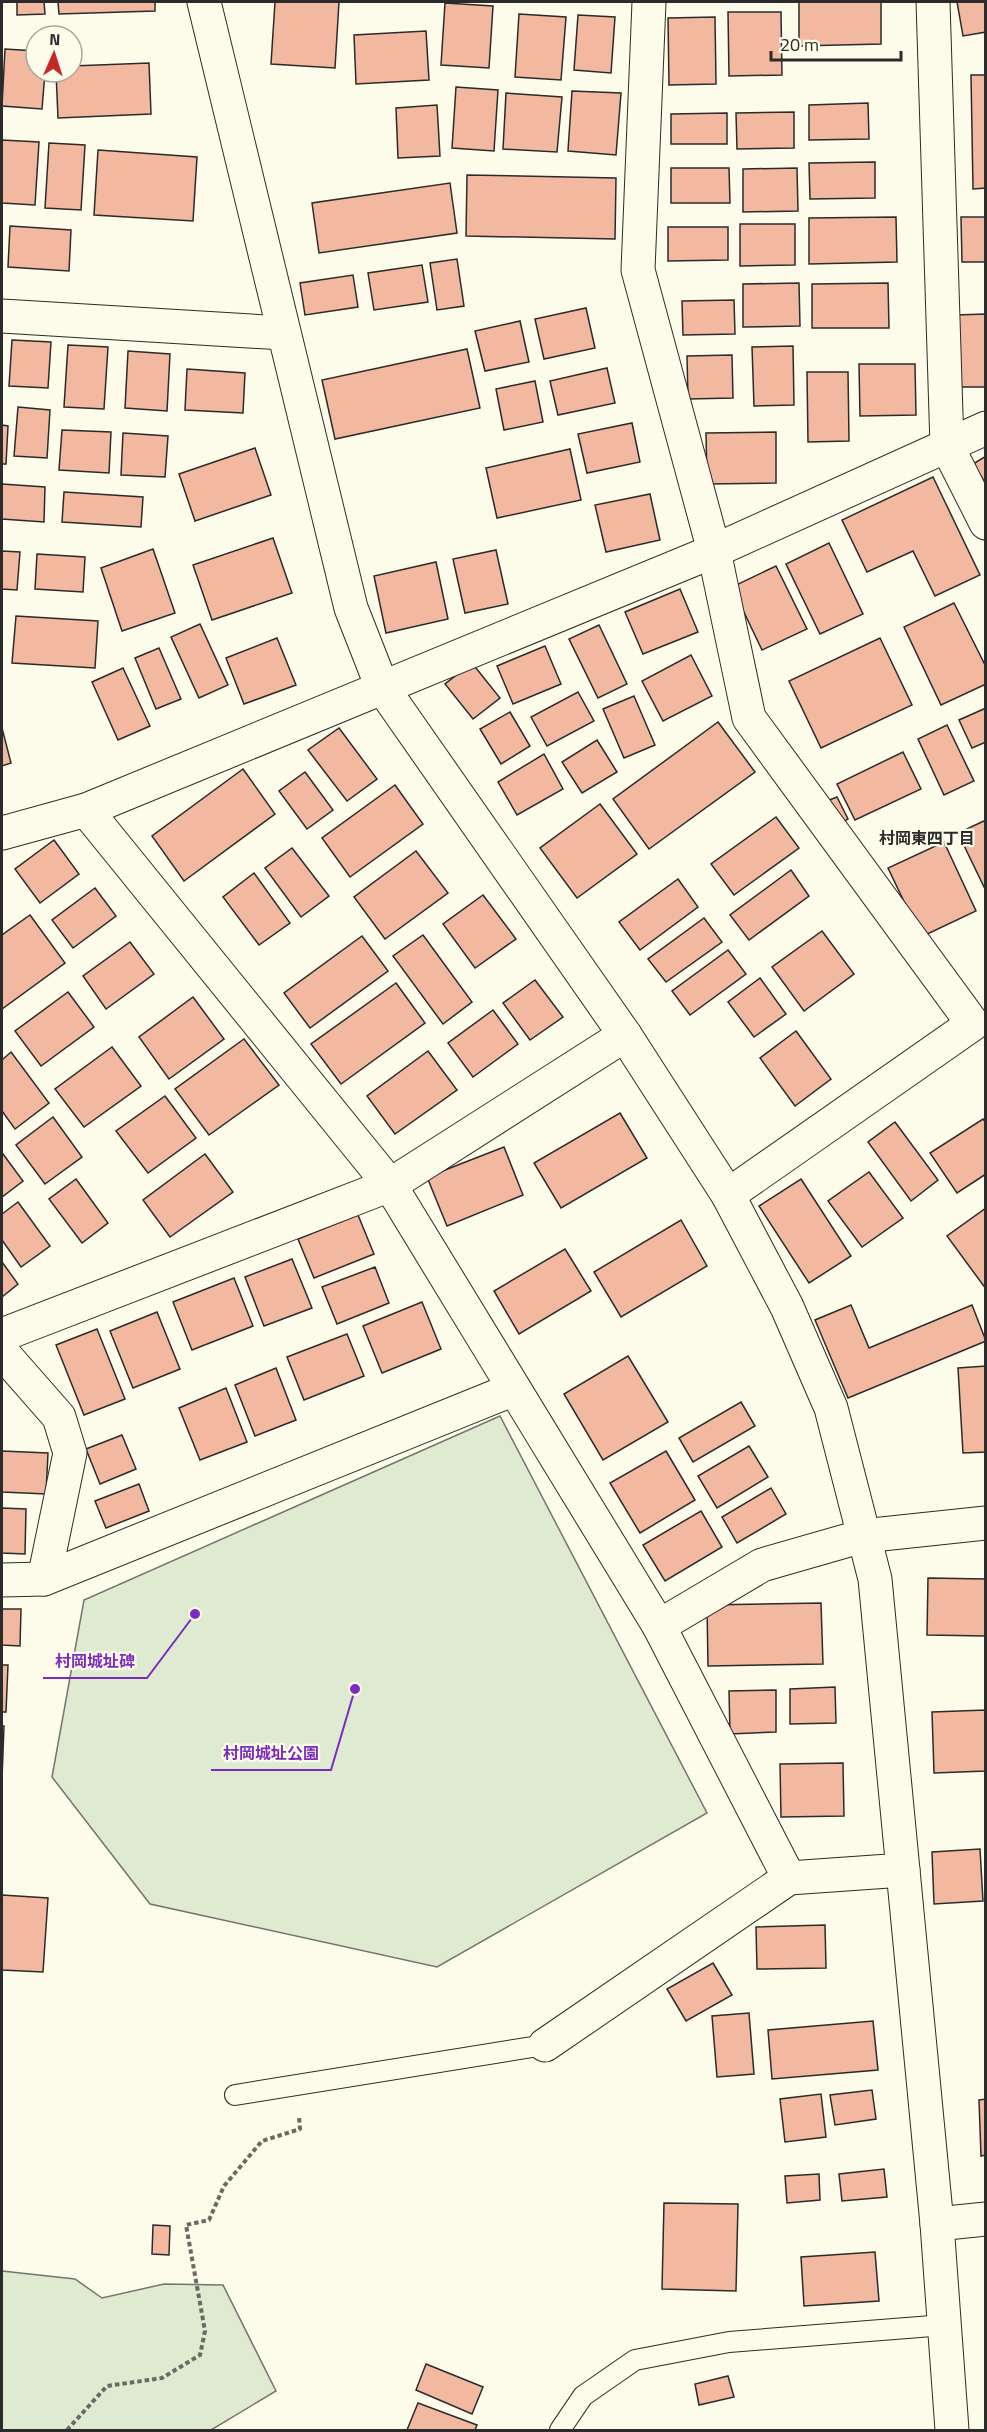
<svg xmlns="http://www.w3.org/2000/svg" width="987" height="2432" viewBox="0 0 987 2432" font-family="'Titillium Web','Noto Sans JP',sans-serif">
  <rect width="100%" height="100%" fill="#fdfbea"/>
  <g fill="#deebd1" stroke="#74746e" stroke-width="1.5">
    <path d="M500 1416 707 1813 437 1967 150 1904 52 1777 84 1600Z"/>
    <path d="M2 2271 75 2279 102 2298 164 2284 223 2285 276 2391 211 2430H2Z"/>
  </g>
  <g fill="#f2b8a0" stroke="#2b2b2b" stroke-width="1.5">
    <path d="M17 2H44L45 14 17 15Z"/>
    <path d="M58 2H155V11L59 14Z"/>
    <path d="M275 2H339L335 68 271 64Z"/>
    <path d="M799 2H881V44L799 46Z"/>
    <path d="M957 2H986V32L963 36Z"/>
    <path d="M445 3 493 6 489 68 441 65Z"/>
    <path d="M728 12H781L782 75 729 76Z"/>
    <path d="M519 14 566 17 561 80 515 77Z"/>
    <path d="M578 15 615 17 611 73 574 70Z"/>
    <path d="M715 17 716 84 669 85 668 18Z"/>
    <path d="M426 31 429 80 356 84 354 35Z"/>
    <path d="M5 49 36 51V72H45L42 109 2 106Z"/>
    <path d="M149 63 151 114 58 118 56 72H72V66Z"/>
    <path d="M971 75H986V188L973 189Z"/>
    <path d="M456 87 498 90 494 151 452 148Z"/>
    <path d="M572 91 621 93 616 155 568 151Z"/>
    <path d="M506 93 562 97 557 152 503 149Z"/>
    <path d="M868 103 869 139 809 140V105Z"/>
    <path d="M437 105 440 156 398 158 396 108Z"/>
    <path d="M794 112V148L737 149 736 113Z"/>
    <path d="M727 113V144H671V114Z"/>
    <path d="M2 140 39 142 35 205 2 203Z"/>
    <path d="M49 143 85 145 81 210 45 208Z"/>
    <path d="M98 150 197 157 193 221 94 215Z"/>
    <path d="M875 162V198L810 199 809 163Z"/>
    <path d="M671 168H729L730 203H671Z"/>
    <path d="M797 168 798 211 743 212V169Z"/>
    <path d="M467 175 616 178 615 239 466 236Z"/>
    <path d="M450 183 457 233 319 253 312 203Z"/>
    <path d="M896 217 897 262 809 264V218Z"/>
    <path d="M961 217H986V262H962Z"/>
    <path d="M740 224H795V265L740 266Z"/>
    <path d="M10 226 71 230 69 271 8 267Z"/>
    <path d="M668 227H728V260L668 261Z"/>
    <path d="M457 259 464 306 437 310 430 263Z"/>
    <path d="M422 265 428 302 374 310 368 273Z"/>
    <path d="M353 275 358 307 305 315 300 283Z"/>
    <path d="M799 283 800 326 743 327V284Z"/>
    <path d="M888 283 889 328H812V284Z"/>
    <path d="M734 300 735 334 683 335 682 301Z"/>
    <path d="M586 308 595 348 544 359 535 319Z"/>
    <path d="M986 314V387H956L955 315Z"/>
    <path d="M520 321 529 362 485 371 475 331Z"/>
    <path d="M12 340 51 342 48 388 9 386Z"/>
    <path d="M68 345 108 347 104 409 64 407Z"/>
    <path d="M793 346 794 405 754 406 752 347Z"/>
    <path d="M467 349 480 408 335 439 322 380Z"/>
    <path d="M128 351 170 354 167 411 125 408Z"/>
    <path d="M732 355 733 398 688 399 687 356Z"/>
    <path d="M859 364H915L916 415 860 416Z"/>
    <path d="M607 368 615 403 558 415 550 381Z"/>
    <path d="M187 369 245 373 243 413 185 410Z"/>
    <path d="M807 372H848L849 441 808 442Z"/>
    <path d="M535 381 543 422 504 430 496 389Z"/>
    <path d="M18 407 50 410 47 458 14 456Z"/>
    <path d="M632 423 640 462 587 473 578 434Z"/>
    <path d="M2 425 8 426 6 464H2Z"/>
    <path d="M62 430 111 432 109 473 59 470Z"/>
    <path d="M776 432V483L707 484 706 433Z"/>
    <path d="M123 433 168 436 165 477 121 475Z"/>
    <path d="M255 448 271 495 195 521 179 474Z"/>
    <path d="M570 449 581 500 497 518 486 468Z"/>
    <path d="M986 456V484L973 464Z"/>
    <path d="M933 477 980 575 935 596 913 551 867 572 842 520Z"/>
    <path d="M2 484 45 487 44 522 2 519Z"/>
    <path d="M64 492 143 497 141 527 62 522Z"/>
    <path d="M650 494 660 540 606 552 595 505Z"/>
    <path d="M273 538 292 593 212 620 193 565Z"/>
    <path d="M829 543 863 614 820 634 786 564Z"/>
    <path d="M153 549 175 613 122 631 101 568Z"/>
    <path d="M496 550 508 604 465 613 453 559Z"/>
    <path d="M2 551 20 552 17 590 2 589Z"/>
    <path d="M37 554 85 557 83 592 35 589Z"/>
    <path d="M436 562 448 619 386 633 374 576Z"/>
    <path d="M776 566 807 629 762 650 732 587Z"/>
    <path d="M680 589 698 632 643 654 625 612Z"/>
    <path d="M954 603 986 667V684L941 705 904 627Z"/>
    <path d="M16 616 98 621 95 668 12 663Z"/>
    <path d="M200 624 228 685 199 698 171 637Z"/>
    <path d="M599 625 627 684 598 698 569 639Z"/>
    <path d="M277 638 296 685 244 704 226 658Z"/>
    <path d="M880 638 912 705 821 748 789 681Z"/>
    <path d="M545 646 561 684 513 704 497 666Z"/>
    <path d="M159 648 181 699 156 709 135 658Z"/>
    <path d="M691 655 712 696 663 721 642 681Z"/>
    <path d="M472 663 500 698 473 719 445 684Z"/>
    <path d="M123 668 150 726 118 740 92 682Z"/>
    <path d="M578 692 594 721 547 746 531 717Z"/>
    <path d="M634 696 655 745 624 758 603 709Z"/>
    <path d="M986 708V742L972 748 959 720Z"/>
    <path d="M510 712 530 746 501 764 480 729Z"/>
    <path d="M718 722 755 772 649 849 613 799Z"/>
    <path d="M947 725 974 781 944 795 918 739Z"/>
    <path d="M2 728 11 763 2 766Z"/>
    <path d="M339 728 377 779 347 801 308 750Z"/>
    <path d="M597 740 617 772 582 793 562 762Z"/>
    <path d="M903 752 921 789 855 820 837 784Z"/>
    <path d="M544 754 563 789 517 815 498 782Z"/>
    <path d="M243 769 275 814 184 881 152 836Z"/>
    <path d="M305 772 333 810 307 829 279 791Z"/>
    <path d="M395 785 423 824 350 877 322 838Z"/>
    <path d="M837 797 848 819 839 824 827 801Z"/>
    <path d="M600 804 637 854 577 898 540 848Z"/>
    <path d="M776 817 799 848 734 895 711 864Z"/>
    <path d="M986 820V889H985L958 833Z"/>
    <path d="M54 840 79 874 40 903 15 869Z"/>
    <path d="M944 842 976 911 921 937 888 868Z"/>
    <path d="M292 848 329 896 301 917 265 868Z"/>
    <path d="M416 851 448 893 385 939 354 897Z"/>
    <path d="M791 870 809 896 749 940 730 915Z"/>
    <path d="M254 873 290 923 259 945 223 897Z"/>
    <path d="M678 879 698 907 640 950 619 922Z"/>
    <path d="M95 888 116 916 73 948 52 920Z"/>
    <path d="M483 895 516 939 475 968 443 924Z"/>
    <path d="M30 915 65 963 2 1009V935Z"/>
    <path d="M704 918 722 942 666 982 648 959Z"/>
    <path d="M822 931 854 974 804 1011 772 967Z"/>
    <path d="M423 935 472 1002 443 1024 393 956Z"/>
    <path d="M362 936 388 971 310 1028 284 993Z"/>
    <path d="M130 942 154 974 106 1009 83 976Z"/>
    <path d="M728 950 746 974 690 1015 672 991Z"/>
    <path d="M760 978 786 1014 754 1037 728 1002Z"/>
    <path d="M535 980 563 1017 530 1040 503 1003Z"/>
    <path d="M396 983 425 1023 341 1084 311 1044Z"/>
    <path d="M68 992 94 1027 41 1066 15 1031Z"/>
    <path d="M193 997 224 1039 169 1079 139 1037Z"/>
    <path d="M493 1010 518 1044 473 1077 448 1043Z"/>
    <path d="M796 1031 831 1079 795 1106 760 1058Z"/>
    <path d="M244 1039 279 1085 209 1135 175 1089Z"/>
    <path d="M112 1047 141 1086 84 1127 55 1089Z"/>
    <path d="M428 1051 457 1090 395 1134 367 1096Z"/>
    <path d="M11 1052 49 1103 15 1129 2 1111V1060Z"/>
    <path d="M165 1096 196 1138 148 1173 116 1131Z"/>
    <path d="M620 1113 647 1158 561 1208 534 1163Z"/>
    <path d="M53 1117 82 1157 45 1184 16 1145Z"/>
    <path d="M983 1119 986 1123V1174L957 1193 930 1153Z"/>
    <path d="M895 1122 938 1180 911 1201 868 1142Z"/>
    <path d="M504 1147 523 1195 447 1226 427 1177Z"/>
    <path d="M3 1154 23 1181 2 1197V1155Z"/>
    <path d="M205 1154 233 1192 170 1237 143 1200Z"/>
    <path d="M869 1172 903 1218 862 1247 828 1201Z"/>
    <path d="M76 1179 108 1223 82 1243 49 1199Z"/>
    <path d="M801 1179 851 1256 809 1283 759 1206Z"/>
    <path d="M18 1202 50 1246 21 1267 2 1240V1214Z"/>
    <path d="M986 1208V1289L947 1236Z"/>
    <path d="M358 1215 374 1254 314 1278 298 1239Z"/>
    <path d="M681 1220 707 1266 621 1317 594 1272Z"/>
    <path d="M565 1249 591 1291 519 1334 494 1291Z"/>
    <path d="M292 1259 312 1308 264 1326 245 1277Z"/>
    <path d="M2 1262 18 1284 2 1297Z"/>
    <path d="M375 1267 389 1303 337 1324 322 1287Z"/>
    <path d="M234 1278 253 1326 192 1350 173 1302Z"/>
    <path d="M422 1302 441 1349 382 1373 363 1326Z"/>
    <path d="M851 1305 869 1348 972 1305 986 1341 848 1398 815 1320Z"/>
    <path d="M157 1312 180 1369 133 1388 110 1331Z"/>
    <path d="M97 1329 125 1399 84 1415 56 1345Z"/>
    <path d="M347 1334 364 1376 304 1400 287 1357Z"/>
    <path d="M628 1356 668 1422 603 1460 564 1394Z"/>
    <path d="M986 1366V1452L963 1453 958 1368Z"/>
    <path d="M276 1368 296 1420 255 1436 235 1385Z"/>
    <path d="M226 1388 247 1442 200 1460 179 1408Z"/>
    <path d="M741 1402 755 1426 693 1462 679 1438Z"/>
    <path d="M122 1435 136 1469 100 1484 86 1449Z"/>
    <path d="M749 1446 768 1477 717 1508 698 1476Z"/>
    <path d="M2 1451 48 1453 46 1494 2 1492Z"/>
    <path d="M666 1451 695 1500 640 1533 610 1483Z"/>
    <path d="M139 1484 149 1511 106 1528 95 1501Z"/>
    <path d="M771 1488 786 1514 737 1543 722 1517Z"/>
    <path d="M2 1508 26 1509 25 1554 2 1553Z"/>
    <path d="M701 1511 722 1547 665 1581 643 1545Z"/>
    <path d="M928 1578 986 1579V1636L927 1635Z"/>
    <path d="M821 1603 823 1664 708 1666 707 1605Z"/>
    <path d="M2 1609H21L20 1646 2 1645Z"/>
    <path d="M2 1665H8L6 1712H2Z"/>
    <path d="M835 1687 836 1723 790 1724V1689Z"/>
    <path d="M776 1690V1732L730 1734 729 1691Z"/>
    <path d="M986 1710V1771L934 1773 932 1712Z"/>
    <path d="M2 1726H4L2 1779Z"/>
    <path d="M843 1763 844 1816 781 1817 780 1764Z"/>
    <path d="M980 1849 983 1901 934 1904 932 1852Z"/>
    <path d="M2 1895 48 1898 43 1972 2 1970Z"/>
    <path d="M825 1925 826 1968 757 1969 756 1927Z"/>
    <path d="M713 1963 732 1995 686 2021 667 1989Z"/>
    <path d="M749 2013 754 2074 717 2077 712 2016Z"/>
    <path d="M873 2021 878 2070 772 2079 768 2030Z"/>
    <path d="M872 2090 876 2119 835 2125 830 2095Z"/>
    <path d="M821 2094 826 2137 785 2142 780 2099Z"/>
    <path d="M986 2099V2155L981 2156 979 2100Z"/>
    <path d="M884 2169 887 2197 842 2201 839 2174Z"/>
    <path d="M819 2174 820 2200 787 2203 785 2176Z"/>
    <path d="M664 2203 738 2204 736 2291 662 2289Z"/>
    <path d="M153 2225 170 2226 169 2255 152 2254Z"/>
    <path d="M875 2252 879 2301 804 2306 801 2257Z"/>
    <path d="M426 2364 483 2387 472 2414 416 2390Z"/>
    <path d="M728 2376 734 2397 699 2405 695 2384Z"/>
    <path d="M418 2403 477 2425 475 2430H407Z"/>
  </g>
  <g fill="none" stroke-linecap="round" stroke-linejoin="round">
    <defs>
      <g id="lane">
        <path d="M235 2095 545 2045"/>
        <path d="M560 2430 583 2396 635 2360 729 2342 945 2325"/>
      </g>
      <g id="street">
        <path d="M649 2 638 270 714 551 749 718 973 1024 728 1195"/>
        <path d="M933 2 947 446 986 523"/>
        <path d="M2 316 283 333"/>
        <path d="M86 810 390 1185 659 1626 789 1878"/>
        <path d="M2 833 86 810 714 551 986 428"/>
        <path d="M2 1335 390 1185 625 1035"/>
        <path d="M2 1352 59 1417 70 1453 44 1579"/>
        <path d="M2 1580 44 1579 514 1389"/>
        <path d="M659 1626 762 1565 863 1536 986 1523"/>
        <path d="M545 2045 789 1878 903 1870"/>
        <path d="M937 2224 986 2219"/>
      </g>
      <path id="secondary" d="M204 2 351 608 382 687 625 1035 728 1195 787 1307 831 1408 875 1579 937 2224 952 2430"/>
    </defs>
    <use href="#lane" stroke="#2b2b2b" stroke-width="22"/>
    <use href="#street" stroke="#2b2b2b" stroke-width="35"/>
    <use href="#secondary" stroke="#2b2b2b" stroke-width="35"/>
    <path stroke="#6a6964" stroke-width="4" stroke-dasharray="4.5 3" stroke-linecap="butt" d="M67 2430 107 2386 162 2378 200 2355 205 2331 186 2225 209 2220 224 2186 262 2141 300 2129 299 2117"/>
    <use href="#lane" stroke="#fdfbea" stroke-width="20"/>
    <use href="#street" stroke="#fdfbea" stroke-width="33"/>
    <use href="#secondary" stroke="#fdfbea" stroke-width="33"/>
  </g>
  <g text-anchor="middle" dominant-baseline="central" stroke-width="4.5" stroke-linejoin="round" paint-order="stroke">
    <g font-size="16" font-weight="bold" fill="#2b2b2b" stroke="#fdfbea">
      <text x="927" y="838">村岡東四丁目</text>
    </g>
  </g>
  <path fill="none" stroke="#7b2cbf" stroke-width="2" d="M195 1614L147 1678H43M355 1689L331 1770H211"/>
  <g fill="#7b2cbf" stroke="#fdfbea" stroke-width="2">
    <circle cx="195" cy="1614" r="6"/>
    <circle cx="355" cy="1689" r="6"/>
  </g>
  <g font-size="16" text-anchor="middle" font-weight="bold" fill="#7b2cbf" stroke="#fdfbea" stroke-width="4.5" stroke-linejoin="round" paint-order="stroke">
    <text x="95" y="1667">村岡城址碑</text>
    <text x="271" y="1759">村岡城址公園</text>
  </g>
  <rect width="987" height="2432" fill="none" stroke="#2b2b2b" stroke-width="6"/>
  <g transform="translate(54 54) rotate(3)"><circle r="28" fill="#fdfbea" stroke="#a9a89e" stroke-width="1.5"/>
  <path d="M0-4.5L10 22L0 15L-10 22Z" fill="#c62828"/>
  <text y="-9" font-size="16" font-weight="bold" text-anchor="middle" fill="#2b2b2b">N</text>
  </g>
  <path d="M771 51v9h130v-9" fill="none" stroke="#2b2b2b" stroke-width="3"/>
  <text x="780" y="51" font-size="18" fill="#2b2b2b" stroke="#fdfbea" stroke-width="4.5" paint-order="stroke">20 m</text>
</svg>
